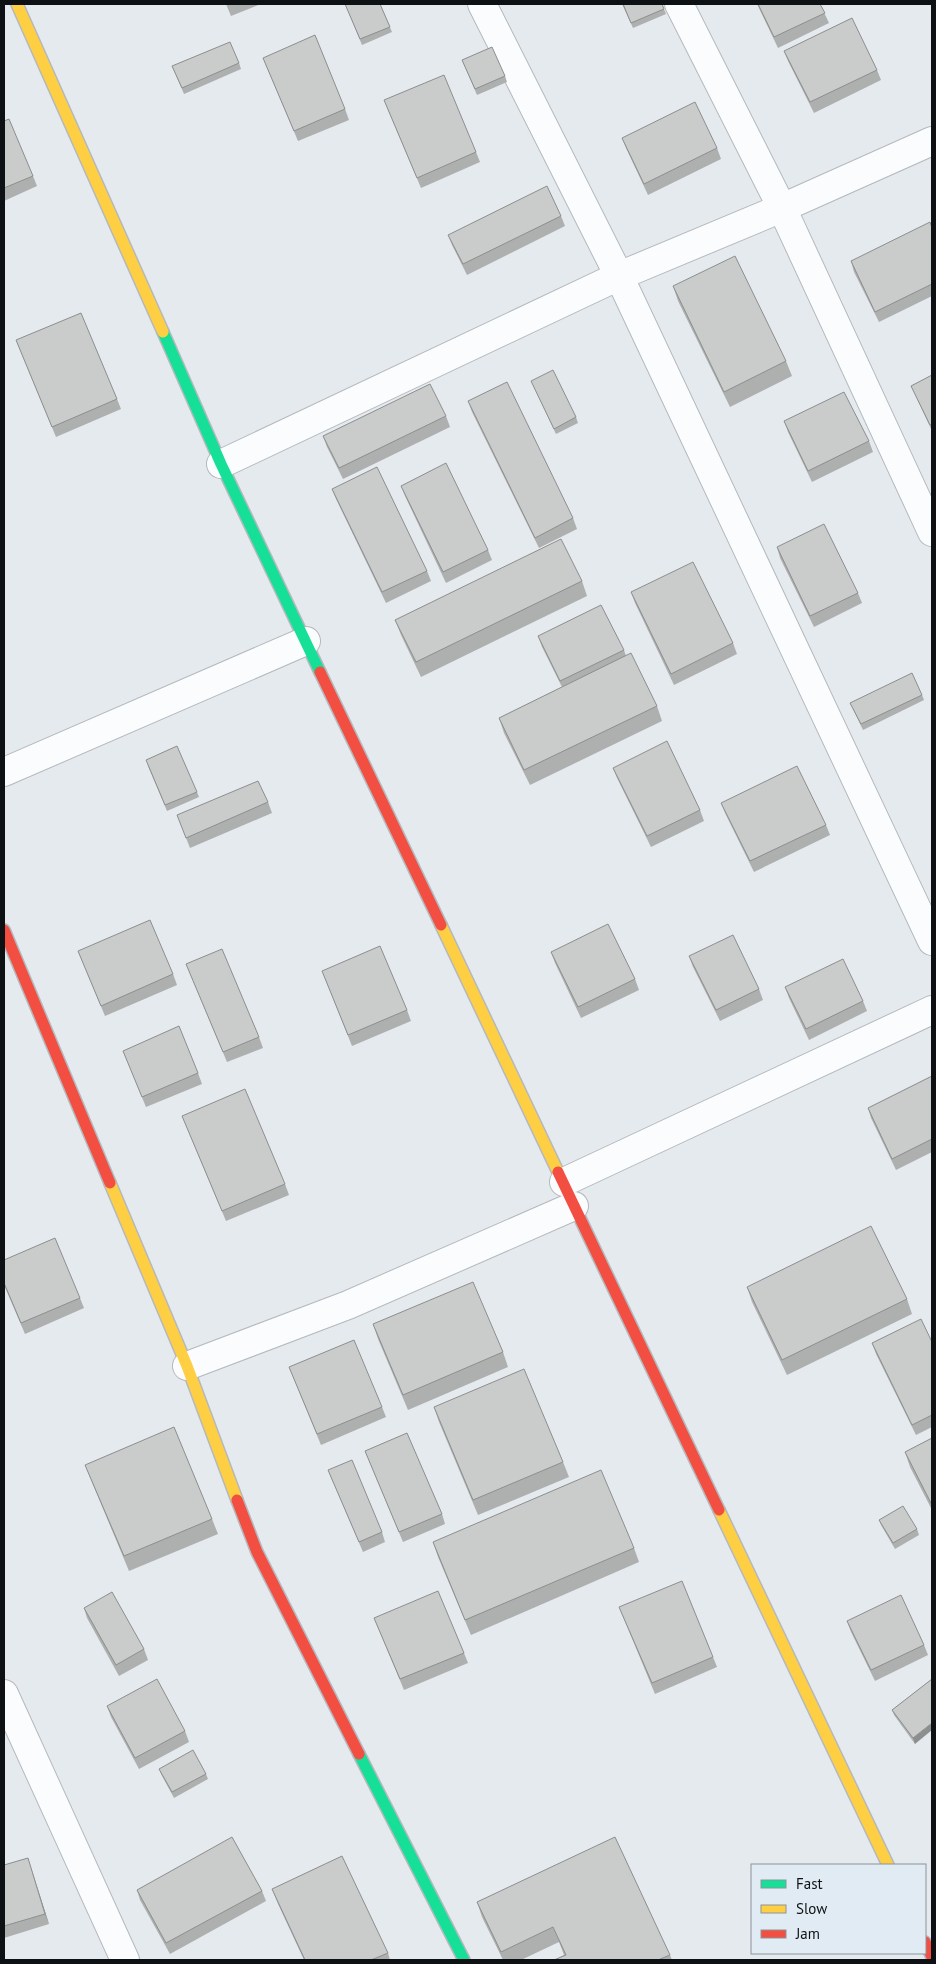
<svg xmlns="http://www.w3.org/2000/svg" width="936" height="1964" viewBox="0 0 936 1964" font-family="'PT Sans',sans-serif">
  <rect width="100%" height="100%" fill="#e5eaef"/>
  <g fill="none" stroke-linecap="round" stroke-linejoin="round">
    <defs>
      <g id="street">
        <path d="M482 4 619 276 932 941"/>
        <path d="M679 4 782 208 932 532"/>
        <path d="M221 464 619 276 782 208 932 141"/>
        <path d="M4 772 306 641"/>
        <path d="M564 1182 932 1010"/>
        <path d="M187 1366 348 1305 574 1206"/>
        <path d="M4 1694 125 1960"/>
      </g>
      <g id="fast">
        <path d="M163 332 221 464 320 672"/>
        <path d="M359 1754 464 1960"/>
      </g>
      <g id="slow">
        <path d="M17 4 163 332"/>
        <path d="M441 925 558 1172"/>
        <path d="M110 1183 187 1366 237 1500"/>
        <path d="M719 1510 888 1865"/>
      </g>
      <g id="jam">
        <path d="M320 672 441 925"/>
        <path d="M4 930 110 1183"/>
        <path d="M558 1172 719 1510"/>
        <path d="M237 1500 257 1552 359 1754"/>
        <path d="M925 1942 932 1957"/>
      </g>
    </defs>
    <use href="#street" stroke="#b5b9bd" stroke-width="30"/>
    <use href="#fast" stroke="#b5b9bd" stroke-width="14"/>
    <use href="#slow" stroke="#b5b9bd" stroke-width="14"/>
    <use href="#jam" stroke="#b5b9bd" stroke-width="14"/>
    <use href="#street" stroke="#fbfcfd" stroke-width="28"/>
    <use href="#fast" stroke="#16e098" stroke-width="11"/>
    <use href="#slow" stroke="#ffcf43" stroke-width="11"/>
    <use href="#jam" stroke="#f24e42" stroke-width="11"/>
  </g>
  <g fill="#aeafaf">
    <path d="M226 4H261L231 16Z"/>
    <path d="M345 4H380L392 32 362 45Z"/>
    <path d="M622 4H662L666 14 633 28Z"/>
    <path d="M757 4H820L829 23 778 48Z"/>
    <path d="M784 51 877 70 881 80 814 113 788 61Z"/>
    <path d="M263 58 345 109 349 120 298 141Z"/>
    <path d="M462 60 505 76 507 82 477 95Z"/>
    <path d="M239 63 241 69 184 94 172 66Z"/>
    <path d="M384 100 476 152 480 162 421 188Z"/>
    <path d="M4 121 33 176 37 186 4 201Z"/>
    <path d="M622 138 717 148 721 159 648 195 626 148Z"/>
    <path d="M561 216 565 226 467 275 452 245 448 235Z"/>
    <path d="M932 228V296L879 322 854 272 851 261Z"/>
    <path d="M673 286 786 361 792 376 730 407 678 301Z"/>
    <path d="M16 340 117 399 121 409 56 437Z"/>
    <path d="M932 375V431L911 386Z"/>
    <path d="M531 381 576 417 578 423 556 434Z"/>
    <path d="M468 401 573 518 577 529 539 548 472 412Z"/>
    <path d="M446 416 450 427 343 479 327 447 323 436Z"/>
    <path d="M784 421 869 441 873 452 812 482 788 432Z"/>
    <path d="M401 486 488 550 492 560 446 583 405 496Z"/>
    <path d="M332 489 427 571 431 581 386 603 336 499Z"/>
    <path d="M777 547 858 593 862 603 814 627 780 558Z"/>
    <path d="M582 581 587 596 421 677 401 635 395 620Z"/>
    <path d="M631 592 733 643 737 654 674 685 635 603Z"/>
    <path d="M538 636 624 650 626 656 657 706 662 721 530 785 504 733 499 718 562 687 542 647Z"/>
    <path d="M922 695 924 700 863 730 850 703Z"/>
    <path d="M148 766 197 792 199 797 167 811Z"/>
    <path d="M613 768 700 810 704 821 651 847 617 778Z"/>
    <path d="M268 802 272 813 190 848 177 815Z"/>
    <path d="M721 803 826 825 830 835 754 872 725 813Z"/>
    <path d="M78 951 173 974 177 985 105 1016Z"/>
    <path d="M551 952 635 979 639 990 581 1018 555 963Z"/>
    <path d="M689 956 759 989 763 1000 720 1021 693 967Z"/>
    <path d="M186 964 259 1037 263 1048 227 1062Z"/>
    <path d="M322 971 407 1010 411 1021 352 1046Z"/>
    <path d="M785 987 863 1001 867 1011 809 1040 789 998Z"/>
    <path d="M123 1051 198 1073 202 1084 146 1107Z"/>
    <path d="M932 1076V1152L896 1170 871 1118 868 1108Z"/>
    <path d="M182 1116 285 1184 289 1195 226 1221Z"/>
    <path d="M4 1260 80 1298 84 1308 25 1334 4 1285Z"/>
    <path d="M747 1287 907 1299 912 1314 787 1375 752 1302Z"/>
    <path d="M373 1324 503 1352 508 1367 408 1410 378 1339Z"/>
    <path d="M932 1342V1427L916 1435 876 1354 872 1343Z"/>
    <path d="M289 1367 382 1407 386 1417 321 1445Z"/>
    <path d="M434 1407 563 1462 569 1477 478 1515 439 1422Z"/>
    <path d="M932 1438V1510L910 1467 905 1452Z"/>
    <path d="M365 1451 442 1514 445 1524 403 1542Z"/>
    <path d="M85 1465 212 1519 218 1534 129 1571 91 1480Z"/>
    <path d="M328 1470 382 1532 385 1542 363 1552Z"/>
    <path d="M879 1520 917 1529 919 1535 895 1549 881 1525Z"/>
    <path d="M433 1542 634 1548 639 1562 471 1635 438 1557Z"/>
    <path d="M619 1607 713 1657 717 1667 655 1694Z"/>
    <path d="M84 1608 144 1649 148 1660 119 1676 87 1618Z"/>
    <path d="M374 1618 464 1653 468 1663 404 1690Z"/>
    <path d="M847 1621 924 1645 928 1655 875 1681 851 1632Z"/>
    <path d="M932 1679 915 1744 894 1715 892 1710Z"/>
    <path d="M107 1706 185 1731 189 1742 139 1769 111 1717Z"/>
    <path d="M159 1769 206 1774 208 1779 174 1798 161 1774Z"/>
    <path d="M28 1858 49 1924 4 1938V1865Z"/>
    <path d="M272 1889 388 1953 390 1960H304L278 1904Z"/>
    <path d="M137 1890 262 1891 266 1901 170 1954 140 1900Z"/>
    <path d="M477 1902 670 1955 672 1960H554L564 1955 559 1942 521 1960H503L482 1917Z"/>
  </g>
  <g fill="#8d8e8e">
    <path d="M932 1723V1730L915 1744 913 1738Z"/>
    <path d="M28 1858 31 1868 49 1924 45 1914Z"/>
  </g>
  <g fill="#cacbcb" stroke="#8d8e8e">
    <path d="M345 4H380L390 27 360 39Z"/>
    <path d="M623 4H662L664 9 631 23Z"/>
    <path d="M758 4H820L825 13 774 37Z"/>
    <path d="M852 18 877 70 810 102 784 51Z"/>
    <path d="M315 35 345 109 294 131 263 58Z"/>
    <path d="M230 42 239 63 182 88 172 66Z"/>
    <path d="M492 47 505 76 475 89 462 60Z"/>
    <path d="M444 75 476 152 417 178 384 100Z"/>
    <path d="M695 102 717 148 644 184 622 138Z"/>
    <path d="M9 119 33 176 4 188V121Z"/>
    <path d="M547 186 561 216 463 264 448 235Z"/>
    <path d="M930 222 932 228V284L875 312 851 261Z"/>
    <path d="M735 256 786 361 724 392 673 286Z"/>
    <path d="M81 313 117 399 52 427 16 340Z"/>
    <path d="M553 370 576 417 554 429 531 381Z"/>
    <path d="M932 375V424L930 425 911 386Z"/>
    <path d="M507 382 573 518 535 538 468 401Z"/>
    <path d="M430 384 446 416 339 468 323 436Z"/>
    <path d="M844 392 869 441 808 471 784 421Z"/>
    <path d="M446 463 488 550 443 572 401 486Z"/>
    <path d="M377 467 427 571 382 592 332 489Z"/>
    <path d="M824 524 858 593 810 616 777 547Z"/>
    <path d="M561 539 582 581 416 662 395 620Z"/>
    <path d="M693 562 733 643 671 674 631 592Z"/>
    <path d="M601 605 624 650 560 681 538 636Z"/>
    <path d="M631 653 657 706 524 770 499 718Z"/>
    <path d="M912 673 922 695 861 724 850 703Z"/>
    <path d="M667 741 700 810 647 836 613 768Z"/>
    <path d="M177 746 197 792 165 805 146 760Z"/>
    <path d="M797 766 826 825 750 861 721 803Z"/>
    <path d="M258 781 268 802 186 838 177 815Z"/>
    <path d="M150 920 173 974 101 1006 78 951Z"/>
    <path d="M608 924 635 979 578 1007 551 952Z"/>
    <path d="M733 935 759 989 716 1010 689 956Z"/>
    <path d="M380 946 407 1010 348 1035 322 971Z"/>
    <path d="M222 949 259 1037 223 1052 186 964Z"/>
    <path d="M843 959 863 1001 806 1029 785 987Z"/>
    <path d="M179 1026 198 1073 142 1097 123 1051Z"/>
    <path d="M932 1076V1139L892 1159 868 1108Z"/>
    <path d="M245 1089 285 1184 222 1211 182 1116Z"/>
    <path d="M871 1226 907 1299 782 1360 747 1287Z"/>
    <path d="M55 1238 80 1298 21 1323 4 1283V1260Z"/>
    <path d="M473 1282 503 1352 403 1395 373 1324Z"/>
    <path d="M921 1319 932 1342V1415L912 1425 872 1343Z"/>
    <path d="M354 1340 382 1407 317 1434 289 1367Z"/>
    <path d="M524 1369 563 1462 473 1500 434 1407Z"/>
    <path d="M174 1427 212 1519 124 1556 85 1465Z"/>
    <path d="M407 1433 442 1514 399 1532 365 1451Z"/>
    <path d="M932 1438V1505L905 1452Z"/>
    <path d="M352 1460 382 1532 359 1542 328 1470Z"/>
    <path d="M601 1470 634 1548 465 1620 433 1542Z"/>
    <path d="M903 1506 917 1529 893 1543 879 1520Z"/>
    <path d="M682 1581 713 1657 652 1683 619 1607Z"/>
    <path d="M438 1591 464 1653 400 1679 374 1618Z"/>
    <path d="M112 1592 144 1649 116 1665 84 1608Z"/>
    <path d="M901 1595 924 1645 871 1670 847 1621Z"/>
    <path d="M157 1679 185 1731 135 1758 107 1706Z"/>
    <path d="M932 1679V1723L913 1738 892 1710Z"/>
    <path d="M193 1750 206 1774 172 1792 159 1769Z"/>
    <path d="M232 1837 262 1891 166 1943 137 1890Z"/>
    <path d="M615 1837 670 1955 658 1960H554L566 1955 553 1927 501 1952 477 1902Z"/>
    <path d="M342 1856 388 1953 371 1960H305L272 1889Z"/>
    <path d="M28 1858 45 1914 4 1926V1865Z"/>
  </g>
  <rect width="936" height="1964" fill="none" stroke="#0d1113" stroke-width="10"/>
  <rect x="751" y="1864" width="175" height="90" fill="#e1ebf3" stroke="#8c9499"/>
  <rect x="761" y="1880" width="25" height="8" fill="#16e098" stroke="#8c9499"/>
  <text x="796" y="1889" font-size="15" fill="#0d1113">Fast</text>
  <rect x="761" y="1905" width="25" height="8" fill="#ffcf43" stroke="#8c9499"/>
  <text x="796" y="1914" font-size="15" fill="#0d1113">Slow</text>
  <rect x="761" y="1930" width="25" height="8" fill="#f24e42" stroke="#8c9499"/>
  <text x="796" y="1939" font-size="15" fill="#0d1113">Jam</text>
</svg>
